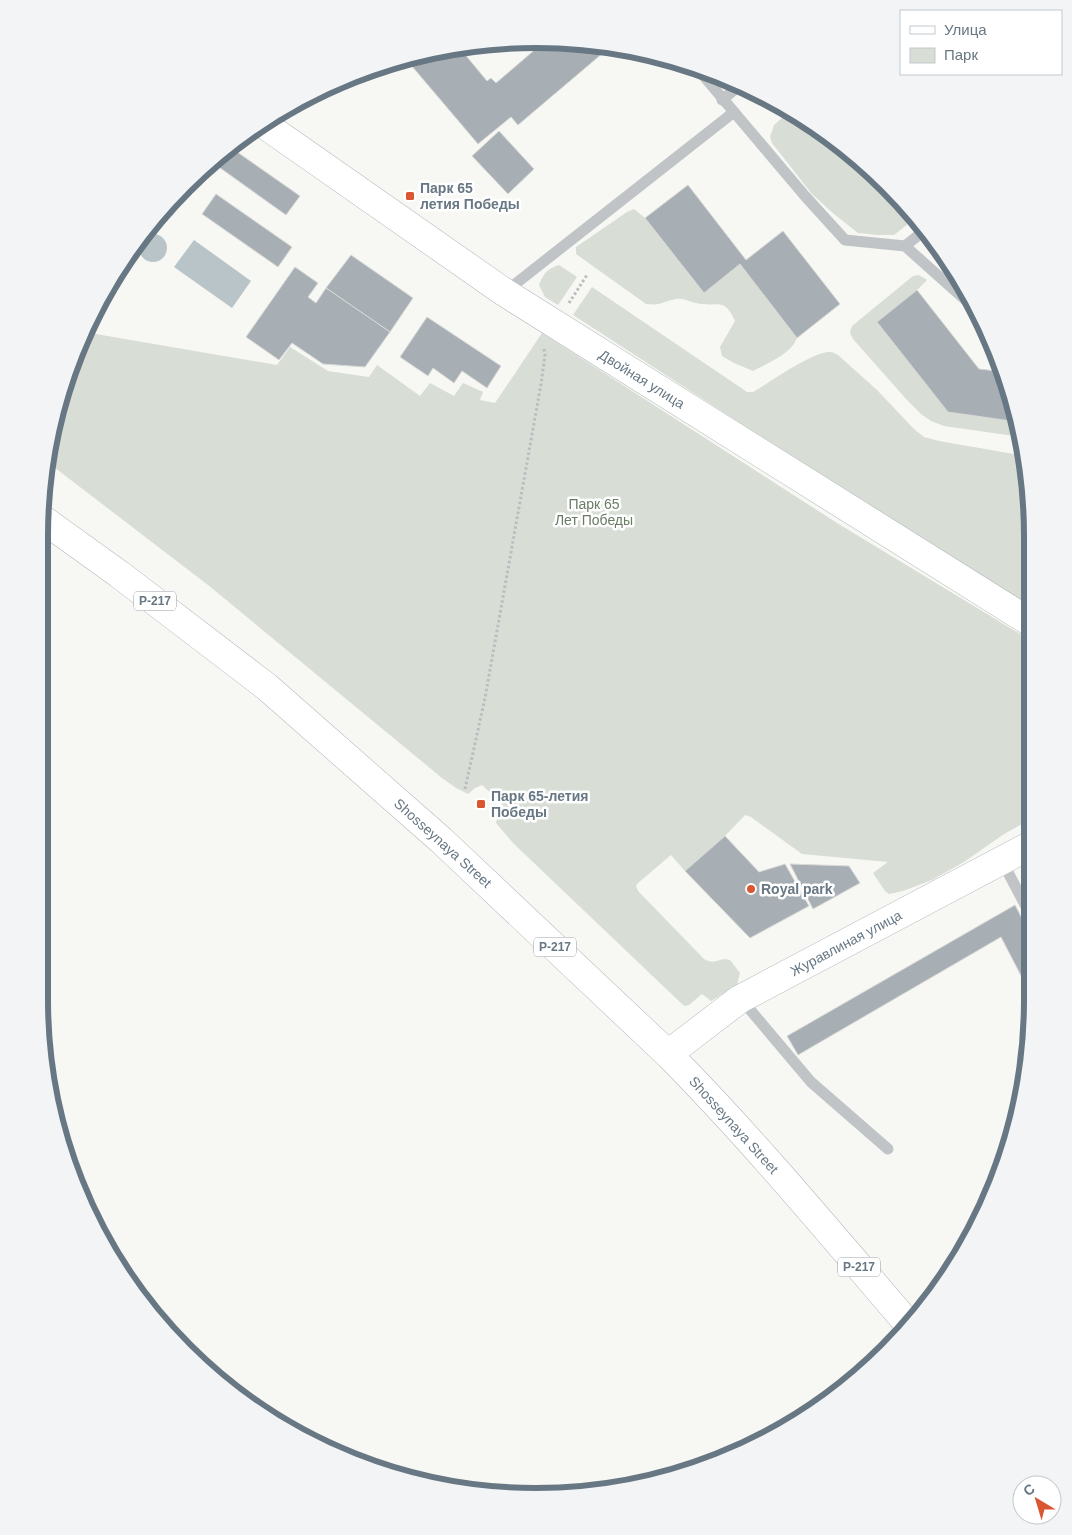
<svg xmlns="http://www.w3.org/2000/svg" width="1072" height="1535" viewBox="0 0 1072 1535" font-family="Arial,sans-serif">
  <rect width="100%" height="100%" fill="#f7f7f4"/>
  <g fill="#d8ddd5">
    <path d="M790 111 838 141 857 159 906 217 908 224 894 235H877L858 233 834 214 812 194 772 143 770 137 774 125Z"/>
    <path d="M634 209 645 218 703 292 740 264 797 338C791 354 768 363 753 371L734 363 722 356 720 347 735 321C724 296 718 308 696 303 691 302 686 299 681 299 673 298 665 303 658 304 654 305 650 304 646 304L576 254V247L627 212Z"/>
    <path d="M559 265 577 277 558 305 545 297 539 285C543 274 547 269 559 265Z"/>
    <path d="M919 275 927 280 917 290 878 322 948 412 1018 422 1021 437 944 426 931 421 921 414 907 400 853 339 850 333 852 326 913 276Z"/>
    <path d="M592 287 747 392H753C769 383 814 350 831 352 832 352 838 355 838 355L877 390 914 429 924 437 939 441 1025 456 1029 471 1030 606 912 534 573 315Z"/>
    <path d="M84 332 277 365 290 347 328 371 369 377 377 365 420 396 430 383 454 396 463 383 483 392 480 400 495 403 542 333 837 523 1030 640 1031 819 1004 834 964 862 932 880 903 891 889 894 885 891 873 873 888 862 802 854 751 817 745 815 725 836 685 871 671 855 638 883 636 886 638 891 704 959C716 966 718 957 730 960L740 973 737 985 711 1001 702 994 689 1005 685 1006 682 1004 513 843 496 823 498 815 504 806 482 785 475 788 468 794 456 788 442 778 208 585 46 461 48 439 76 346Z"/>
  </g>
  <g fill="#b9c4c8">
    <circle cx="153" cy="248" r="14"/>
    <path d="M194 240 251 281 232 308 174 267Z"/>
  </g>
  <g fill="#a7afb4" stroke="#d8d8d6">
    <path d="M568 40 610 47 518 125 511 117 478 144 405 58 458 46 487 81 491 78 496 83 545 41Z"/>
    <path d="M499 131 534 169 508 194 472 156Z"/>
    <path d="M230 147 300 196 286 215 216 165Z"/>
    <path d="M688 185 746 260 783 231 840 304 797 338 740 264 704 293 645 218Z"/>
    <path d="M216 194 292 247 278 267 202 214Z"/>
    <path d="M351 255 413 298 390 332 326 288Z"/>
    <path d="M295 267 318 283 308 297 316 303 326 288 390 332 365 367 323 364 292 343 279 360 246 337Z"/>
    <path d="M917 290 979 369 1005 372 1018 422 948 412 877 322Z"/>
    <path d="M427 317 501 366 487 388 462 371 454 383 433 368 428 376 400 357Z"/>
    <path d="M725 836 759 872 785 864 809 906 750 938 685 871Z"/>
    <path d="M790 864 849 866 860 883 813 909Z"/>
    <path d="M1015 905 1032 938V997L1001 937 798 1055 787 1036Z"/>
  </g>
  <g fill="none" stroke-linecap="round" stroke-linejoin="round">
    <defs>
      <g id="secondary">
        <path d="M262 123 504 292 1030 622"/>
        <path d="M668 1054 740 999 1031 845"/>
      </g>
      <path id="highway" d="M41 518 119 574 267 687 441 840 668 1054C753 1140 830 1233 909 1325"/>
    </defs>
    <use href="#secondary" stroke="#b2b8bc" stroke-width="29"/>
    <use href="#highway" stroke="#b3b7ba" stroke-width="29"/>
    <g stroke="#babdbf" stroke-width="3" stroke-dasharray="2.5 2.5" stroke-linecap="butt">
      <path d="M569 303 587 275"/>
      <path d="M465 789 485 698 541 384 545 355 544 349"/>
    </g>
    <g stroke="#c0c4c7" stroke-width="11">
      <path d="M722 100 741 84"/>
      <path d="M734 112 805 196 845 240 905 246 980 313"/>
      <path d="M905 246 925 230"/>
      <path d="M505 292 734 112 697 68"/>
      <path d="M1002 861 1032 918"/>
      <path d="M741 999 811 1082 888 1149"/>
    </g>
    <use href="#secondary" stroke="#fff" stroke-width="28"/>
    <use href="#highway" stroke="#fff" stroke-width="28"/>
  </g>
  <g fill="#da5731" stroke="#fff" stroke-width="2">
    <rect x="405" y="191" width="10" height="10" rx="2.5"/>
    <rect x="476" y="799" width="10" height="10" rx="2.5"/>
    <circle cx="751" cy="889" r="5"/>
  </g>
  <g text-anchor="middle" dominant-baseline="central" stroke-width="5" stroke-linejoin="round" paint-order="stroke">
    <g fill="#fff" stroke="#95a0a8" stroke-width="1">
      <rect x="134" y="591.5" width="42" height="19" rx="4"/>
      <rect x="534" y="937.5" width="42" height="19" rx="4"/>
      <rect x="838" y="1257.5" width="42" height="19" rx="4"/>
    </g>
    <g font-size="12" font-weight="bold" fill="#677783">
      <text x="155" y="601">Р-217</text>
      <text x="555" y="947">Р-217</text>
      <text x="859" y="1267">Р-217</text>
    </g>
    <g font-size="14" font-weight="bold" fill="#677783" stroke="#fff" text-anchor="start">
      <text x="420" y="188">Парк 65<tspan x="420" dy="16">летия Победы</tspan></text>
      <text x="491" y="796">Парк 65-летия<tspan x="491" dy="16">Победы</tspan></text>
      <text x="761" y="889">Royal park</text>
    </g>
    <g font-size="14" fill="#677783" stroke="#fff">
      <text transform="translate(642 379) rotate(32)">Двойная улица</text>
      <text transform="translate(443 843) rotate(42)">Shosseynaya Street</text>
      <text transform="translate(846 943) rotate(-28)">Журавлиная улица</text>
      <text transform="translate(734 1125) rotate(48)">Shosseynaya Street</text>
    </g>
    <g font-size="14" fill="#6a7b66" stroke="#fff">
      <text x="594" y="504">Парк 65<tspan x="594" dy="16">Лет Победы</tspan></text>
    </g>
  </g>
  <path d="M0 0H1072V1535H0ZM536 48H536A488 488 0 0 1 1024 536V1000A488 488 0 0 1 536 1488H536A488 488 0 0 1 48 1000V536A488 488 0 0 1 536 48Z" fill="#f3f4f5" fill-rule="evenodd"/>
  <path fill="none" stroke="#677783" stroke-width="6" d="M536 48H536A488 488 0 0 1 1024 536V1000A488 488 0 0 1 536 1488H536A488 488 0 0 1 48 1000V536A488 488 0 0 1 536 48Z"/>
  <rect x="900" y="10" width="162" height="65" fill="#ffffff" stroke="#c2c9cd"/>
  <rect x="910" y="26" width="25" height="8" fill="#ffffff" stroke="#c2c9cd"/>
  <text x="944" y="35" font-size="15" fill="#677783">Улица</text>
  <rect x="910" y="48" width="25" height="15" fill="#d8ddd5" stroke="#c2c9cd"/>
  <text x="944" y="60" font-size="15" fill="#677783">Парк</text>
  <g transform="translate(1037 1500) rotate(322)"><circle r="24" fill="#ffffff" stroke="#c2c9cd"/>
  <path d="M0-4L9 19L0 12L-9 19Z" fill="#da5731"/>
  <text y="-8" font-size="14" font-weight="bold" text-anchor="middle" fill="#677783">С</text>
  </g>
</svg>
